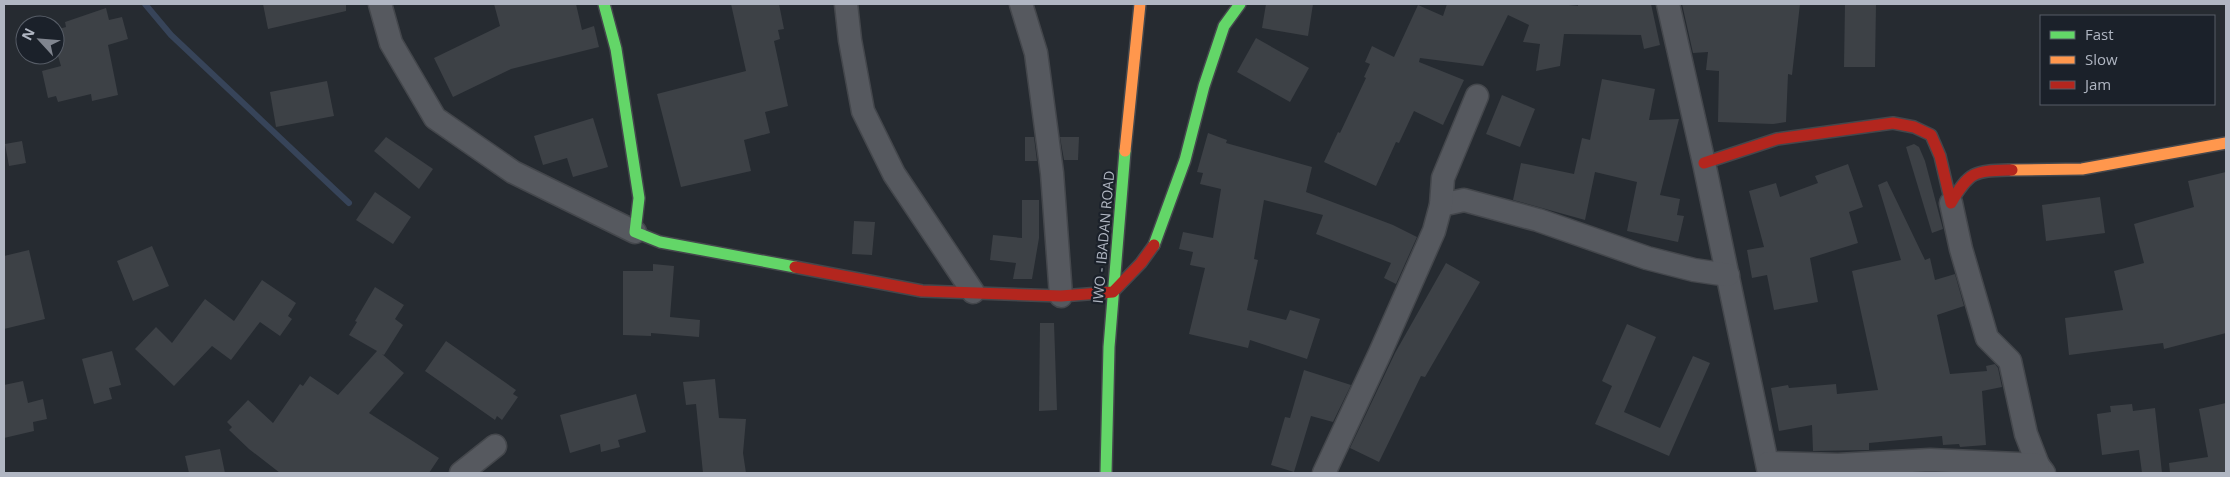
<svg xmlns="http://www.w3.org/2000/svg" width="2230" height="477" viewBox="0 0 2230 477" font-family="'Open Sans',sans-serif">
  <rect width="100%" height="100%" fill="#262b31"/>
  <g fill="none" stroke-linecap="round" stroke-linejoin="round">
    <path stroke="#374459" stroke-width="6" d="M145 4 171 35 349 203"/>
  </g>
  <g fill="#3d4146">
    <path d="M263 4H346V11L268 29Z"/>
    <path d="M494 4H576L582 30 594 26 599 47 511 69 453 97 434 58 500 26Z"/>
    <path d="M731 4H779L784 29 778 30 780 39 774 41 788 106 765 112 770 133 744 140 751 171 681 187 657 94 746 71Z"/>
    <path d="M1266 4H1313L1308 36 1262 28Z"/>
    <path d="M1447 4H1559L1578 6V4H1651L1660 45 1644 49 1641 35 1564 34 1560 66 1536 71 1540 44 1523 42 1529 25 1508 15 1483 66 1420 58 1419 62 1464 80 1443 125 1414 111 1399 143 1396 142 1376 186 1324 162 1338 132 1340 133 1366 78 1364 77 1370 64 1365 62 1372 46 1394 57 1418 5 1443 16Z"/>
    <path d="M1682 4H1800L1792 75 1788 74 1786 122 1773 124 1718 122 1719 71 1706 70 1708 52 1693 53Z"/>
    <path d="M1845 4H1876L1875 67H1844Z"/>
    <path d="M106 8 109 20 122 17 128 39 108 45 118 95 92 101 91 94 58 102 56 96 48 98 42 71 61 66 55 46V30L66 27 65 22Z"/>
    <path d="M1256 38 1309 68 1290 102 1237 72Z"/>
    <path d="M1602 79 1655 89 1649 120 1679 119 1660 195 1680 199 1677 215 1684 216 1678 242 1627 231 1637 182 1595 172 1585 220 1513 200 1521 163 1574 174 1582 138 1590 140Z"/>
    <path d="M327 81 334 116 276 127 270 92Z"/>
    <path d="M1502 95 1535 109 1520 147 1486 134Z"/>
    <path d="M593 118 608 167 573 177 567 158 543 165 534 136Z"/>
    <path d="M1208 133 1227 140 1226 143 1312 167 1306 192 1393 225 1417 237 1396 284 1384 278 1391 263 1316 234 1323 215 1264 200 1254 259 1258 260 1247 310 1286 320 1290 310 1320 319 1307 359 1250 340 1248 348 1189 334 1205 268 1190 265 1193 252 1179 249 1183 232 1213 238 1221 189 1200 184 1203 173 1197 172Z"/>
    <path d="M386 137 433 169 419 189 374 151Z"/>
    <path d="M1025 137H1034L1037 161H1025Z"/>
    <path d="M1060 137H1079L1078 160H1064Z"/>
    <path d="M22 141 26 163 9 166 5 144Z"/>
    <path d="M1914 144 1919 147 1925 161 1943 229 1932 233 1906 147Z"/>
    <path d="M1848 164 1863 207 1849 212 1858 243 1810 258 1818 302 1774 310 1767 275 1752 278 1747 250 1764 247 1749 191 1776 183 1780 197 1818 183 1815 176Z"/>
    <path d="M2226 172V333L2164 349 2163 343 2069 355 2065 318 2123 310 2114 271 2144 263 2134 224 2194 207 2188 181Z"/>
    <path d="M1887 181 1925 260 1930 258 1935 280 1955 274 1964 306 1937 315 1950 374 1987 371 1986 366 1995 364 1998 368 2002 387 1982 391 1986 445 1960 447 1959 444 1943 445 1942 436 1869 443V450L1813 451 1812 425 1779 431 1771 388 1788 385 1789 388 1836 384 1837 394 1878 390 1852 271 1901 260 1878 185Z"/>
    <path d="M375 192 411 217 393 244 356 220Z"/>
    <path d="M2100 197 2105 233 2046 241 2042 205Z"/>
    <path d="M1022 200H1039V238L1032 279H1013L1016 263 990 260 993 235 1022 238Z"/>
    <path d="M854 221 875 222 872 255 852 254Z"/>
    <path d="M152 246 169 286 133 301 117 261Z"/>
    <path d="M29 250 45 319 4 329V256Z"/>
    <path d="M1446 263 1480 282 1425 377 1421 376 1379 462 1350 448 1395 353Z"/>
    <path d="M653 264 674 266 670 317 700 320 699 337 651 333V336L623 335V271H653Z"/>
    <path d="M262 280 296 303 288 316 292 319 280 336 260 322 231 360 212 346 174 386 135 349 156 327 172 343 205 299 234 321Z"/>
    <path d="M375 287 404 305 395 319 403 325 384 355 382 354 404 373 369 413 439 458 429 473H280L249 449 229 430 232 427 227 422 248 400 273 423 300 384 303 386 310 376 338 395 377 351 349 335 357 322 355 321Z"/>
    <path d="M1040 323H1054L1057 410 1039 411Z"/>
    <path d="M1627 324 1656 337 1624 412 1660 428 1693 356 1710 363 1669 456 1595 424 1612 386 1602 381Z"/>
    <path d="M446 341 516 390 513 394 518 397 502 420 497 416 495 420 425 371Z"/>
    <path d="M112 351 121 385 109 388 112 399 94 404 82 359Z"/>
    <path d="M1304 370 1351 385 1333 422 1311 416 1294 472 1271 465 1285 417 1290 418Z"/>
    <path d="M715 379 719 418 746 419 743 453 746 473H703L696 404 686 405 683 382Z"/>
    <path d="M23 381 28 403 43 399 47 419 33 422 34 431 4 438V385Z"/>
    <path d="M636 394 646 432 618 440 620 447 601 452 600 444 570 453 560 415Z"/>
    <path d="M2226 403V473H2170L2169 463 2208 457 2199 409Z"/>
    <path d="M2132 404 2133 411 2155 408 2162 473H2142L2139 450 2102 455 2097 414 2111 412 2110 406Z"/>
    <path d="M220 449 225 473H189L185 456Z"/>
  </g>
  <g fill="none" stroke-linecap="round" stroke-linejoin="round">
    <defs>
      <g id="street">
        <path d="M380 4 391 43 435 118 513 172 635 232"/>
        <path d="M846 4 850 40 863 111 894 174 973 292"/>
        <path d="M1021 4 1036 53 1052 173 1061 296"/>
        <path d="M1668 4 1704 163 1769 473"/>
        <path d="M1951 203 1961 249 1987 338 2010 361 2026 434 2038 465 2044 473"/>
        <path d="M1441 205 1464 200 1538 220 1647 258 1694 270 1728 275"/>
        <path d="M1768 463 1838 465 1930 460 2038 465"/>
        <path d="M461 473 495 446"/>
        <path d="M1324 473 1380 353 1434 231 1441 205 1443 178 1477 96"/>
      </g>
      <g id="fast">
        <path d="M604 4 616 49 639 198 635 232 660 242 795 267"/>
        <path d="M1154 245 1185 160 1204 86 1224 26 1240 4"/>
        <path d="M1106 473 1109 347 1125 151"/>
      </g>
      <g id="slow">
        <path d="M1125 151 1140 4"/>
        <path d="M2012 170 2082 169 2226 143"/>
      </g>
      <g id="jam">
        <path d="M1704 163 1777 139 1893 123 1914 127 1931 135 1940 156 1951 203C1970 170 1975 171 2012 170"/>
        <path d="M795 267 922 291 1061 296 1113 292 1141 263 1154 245"/>
      </g>
    </defs>
    <use href="#street" stroke="#44474c" stroke-width="25"/>
    <use href="#fast" stroke="#44474c" stroke-width="14"/>
    <use href="#slow" stroke="#44474c" stroke-width="14"/>
    <use href="#jam" stroke="#44474c" stroke-width="14"/>
    <use href="#street" stroke="#56595f" stroke-width="22"/>
    <use href="#fast" stroke="#63d668" stroke-width="11"/>
    <use href="#slow" stroke="#ff974d" stroke-width="11"/>
    <use href="#jam" stroke="#b3261e" stroke-width="11"/>
  </g>
  <g text-anchor="middle" dominant-baseline="central" stroke-width="4.5" stroke-linejoin="round" paint-order="stroke">
    <g font-size="14" fill="#b0b6c2" stroke="#1b212a">
      <text transform="translate(1103 237) rotate(-85)">IWO - IBADAN ROAD</text>
    </g>
  </g>
  <rect width="2230" height="477" fill="none" stroke="#b0b6c2" stroke-width="10"/>
  <rect x="2040" y="15" width="175" height="90" fill="#1b212a" stroke="#575d67"/>
  <rect x="2050" y="31" width="25" height="8" fill="#63d668" stroke="#575d67"/>
  <text x="2085" y="40" font-size="15" fill="#b0b6c2">Fast</text>
  <rect x="2050" y="56" width="25" height="8" fill="#ff974d" stroke="#575d67"/>
  <text x="2085" y="65" font-size="15" fill="#b0b6c2">Slow</text>
  <rect x="2050" y="81" width="25" height="8" fill="#b3261e" stroke="#575d67"/>
  <text x="2085" y="90" font-size="15" fill="#b0b6c2">Jam</text>
  <g transform="translate(40 40) rotate(296)"><circle r="24" fill="#1b212a" stroke="#575d67"/>
  <path d="M0-4L9 19L0 12L-9 19Z" fill="#80858f"/>
  <text y="-8" font-size="14" font-weight="bold" text-anchor="middle" fill="#b0b6c2">N</text>
  </g>
</svg>
